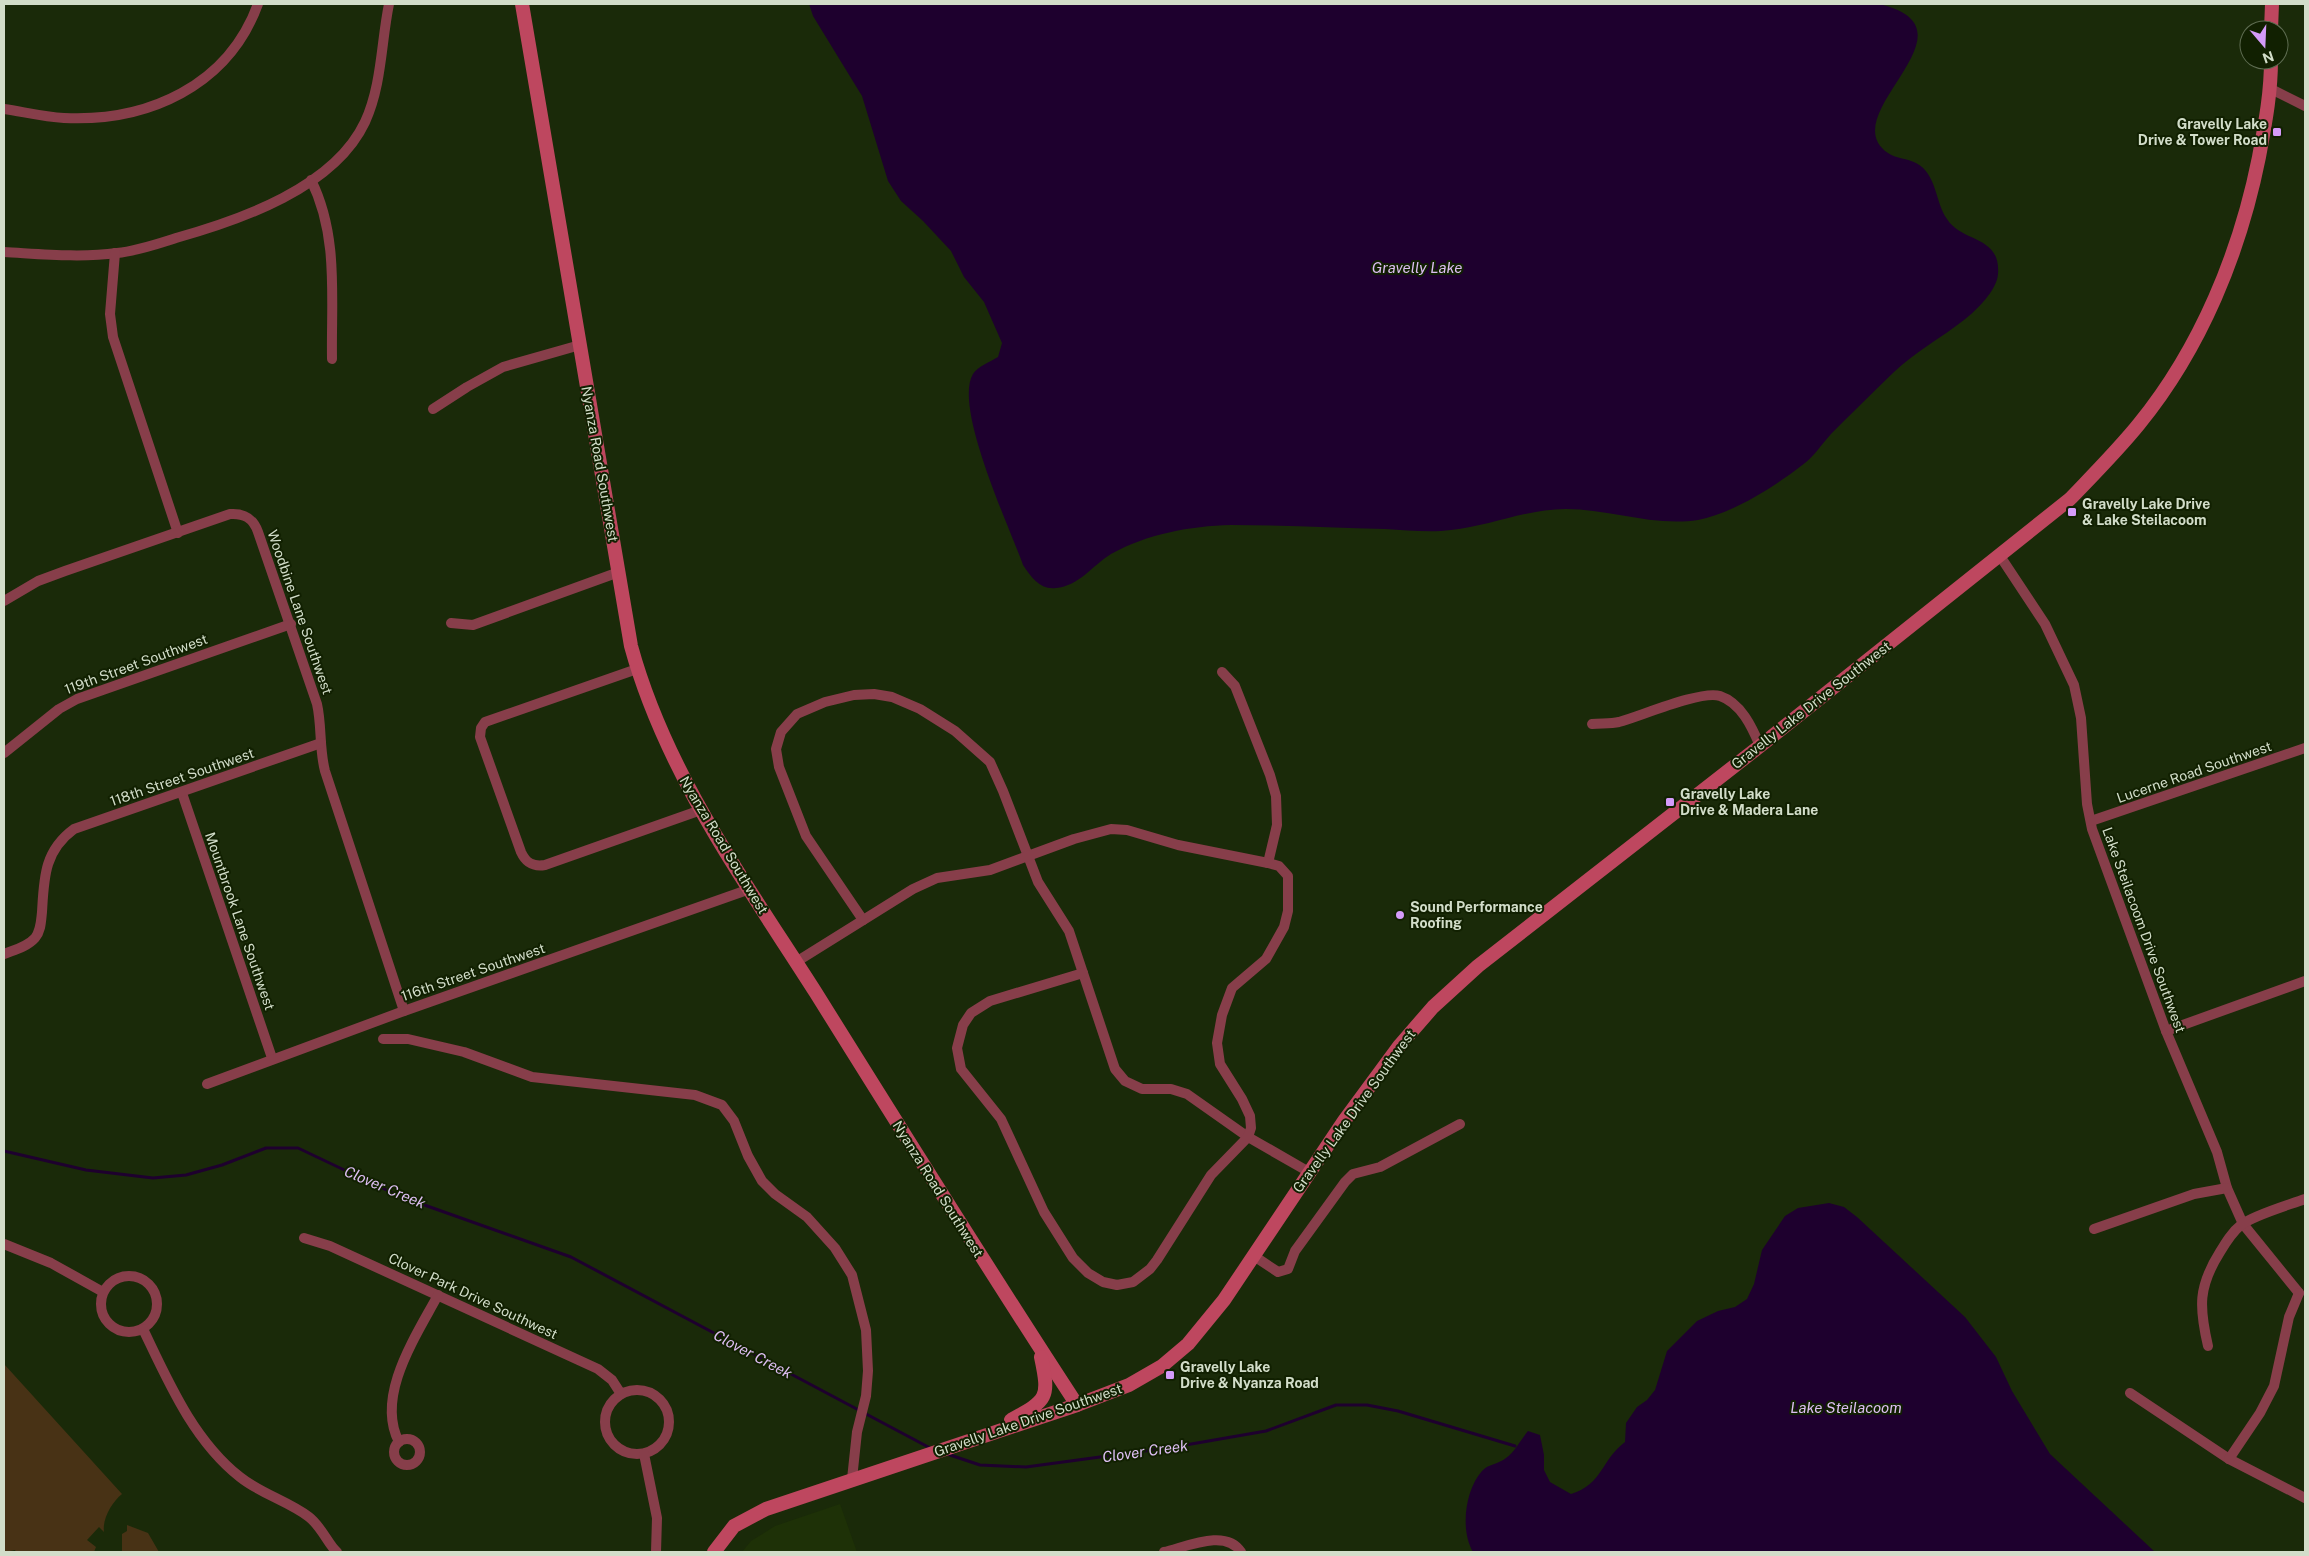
<svg xmlns="http://www.w3.org/2000/svg" width="2309" height="1556" viewBox="0 0 2309 1556" font-family="'Public Sans',sans-serif">
  <rect width="100%" height="100%" fill="#1a2a09"/>
  <path fill="#1e3107" d="M840 1504 857 1552H742L751 1541 775 1526Z"/>
  <g fill="#483215">
    <path d="M4 1364 122 1494C112 1502 102 1519 104 1532L99 1527 87 1540 96 1547 94 1552H16L15 1550 5 1552 4 1549Z"/>
    <path d="M127 1525 148 1533 159 1552H122V1534L127 1531Z"/>
  </g>
  <g fill="#1e002e">
    <path d="M809 4 1883 5C1982 31 1832 115 1888 153 1897 159 1907 158 1916 163 1937 174 1935 202 1947 219 1962 243 2001 235 1998 274 1997 290 1977 310 1964 320 1941 338 1915 352 1894 372 1873 392 1852 413 1831 434 1821 445 1813 458 1801 466 1774 487 1731 514 1698 520 1655 527 1609 509 1566 509 1526 509 1490 526 1451 530 1430 533 1407 530 1385 529 1334 528 1282 525 1231 525 1190 526 1147 534 1111 554 1093 565 1079 586 1056 588 1040 590 1031 577 1023 565 1010 528 953 407 973 374 978 366 990 362 998 357L1002 343 984 302 964 277 951 251 923 221 901 201 888 181 862 96 813 16Z"/>
    <path d="M1829 1203 1844 1207 1857 1217 1965 1317 1996 1357 2012 1391 2050 1454 2155 1552H1473C1460 1530 1465 1490 1482 1471 1488 1464 1499 1464 1506 1458 1515 1452 1521 1439 1528 1431L1540 1435 1544 1455V1470L1550 1482 1571 1494C1603 1484 1601 1460 1625 1442L1626 1423 1637 1407 1647 1400 1655 1390 1667 1351 1697 1321 1718 1311 1735 1307 1747 1299 1754 1284 1762 1250 1785 1216 1798 1208Z"/>
  </g>
  <g fill="none" stroke-linecap="round" stroke-linejoin="round">
    <g stroke="#1e002e" stroke-width="3">
      <path d="M4 1151 86 1170 153 1178 186 1175 222 1165 266 1148H298L399 1196 571 1257 932 1449"/>
      <path d="M947 1454 980 1465 1026 1467 1174 1447 1266 1431 1336 1405H1367L1398 1411 1515 1446"/>
    </g>
    <g stroke="#873e4a" stroke-width="10">
      <path d="M2271 89 2305 106"/>
      <path d="M4 109C24 112 44 117 64 118 148 122 228 86 258 4"/>
      <path d="M311 180C339 236 331 299 332 359"/>
      <path d="M4 252C41 254 80 258 117 253 137 251 157 244 176 238 240 220 334 188 365 122 382 85 381 43 389 4"/>
      <path d="M115 253 110 314 113 337 178 533"/>
      <path d="M433 409 467 387 503 367 580 345"/>
      <path d="M2000 556 2045 624 2074 685 2081 718 2087 804 2092 829 2166 1031 2217 1152 2227 1188 2243 1224 2299 1293"/>
      <path d="M4 601 38 581 65 571 230 514C244 513 253 518 258 532L317 704C322 726 319 748 325 771L404 1011"/>
      <path d="M451 623 473 625 619 572"/>
      <path d="M637 669 485 722 481 728 480 737 521 852C526 863 533 867 545 865L701 810"/>
      <path d="M1222 672 1235 686 1270 775 1276 796 1277 825 1268 863"/>
      <path d="M1592 724C1601 723 1610 724 1619 722 1641 716 1701 690 1720 696 1741 703 1752 727 1760 746"/>
      <path d="M4 753 59 709 77 699 291 624"/>
      <path d="M182 793 272 1058"/>
      <path d="M2091 821 2305 748"/>
      <path d="M863 920 806 836 779 767 776 749 781 732 797 714 825 702 854 695 874 694 892 697 920 709 955 731 990 762 1003 791 1038 882 1069 931 1115 1069 1125 1081 1142 1089H1171L1187 1094 1248 1137 1309 1172"/>
      <path d="M4 954C14 950 27 947 35 938 41 931 41 921 42 912 44 878 44 851 74 829L321 743"/>
      <path d="M796 962 913 889 937 878 990 870 1074 839 1111 829 1127 830 1178 845 1268 863 1279 866 1288 876V911L1284 927 1266 959 1232 988 1222 1015 1217 1043 1220 1064 1242 1099 1250 1116 1251 1128 1248 1137 1211 1175 1157 1260 1150 1269 1133 1282 1117 1285 1103 1282 1088 1273 1073 1258 1044 1212 1001 1119 961 1069 957 1048 963 1025 971 1013 990 1001 1083 973"/>
      <path d="M2166 1031 2305 981"/>
      <path d="M383 1039H408L464 1052 532 1077 695 1095 722 1105 734 1121 748 1156 762 1181 775 1194 807 1217 835 1248 852 1275 866 1330 868 1371 866 1396 857 1432 852 1479"/>
      <path d="M207 1084 404 1011 750 889"/>
      <path d="M2094 1229 2194 1194 2227 1188"/>
      <path d="M304 1238 330 1246 598 1369 612 1380 621 1394"/>
      <path d="M4 1244 51 1263 103 1292"/>
      <path d="M1254 1256 1278 1272 1288 1269 1295 1251 1345 1182 1353 1174 1380 1167 1460 1124"/>
      <circle cx="129" cy="1304" r="28"/>
      <path d="M143 1329C168 1381 193 1440 240 1477 261 1494 288 1501 309 1517 322 1527 329 1546 337 1552"/>
      <path d="M2208 1346C2199 1307 2198 1287 2220 1252 2226 1242 2232 1232 2241 1225 2254 1215 2289 1205 2305 1199"/>
      <circle cx="637" cy="1422" r="32"/>
      <path d="M2130 1393 2229 1459 2305 1498"/>
      <circle cx="407" cy="1452" r="13"/>
      <path d="M399 1442C375 1396 416 1336 438 1295"/>
      <path d="M644 1454 657 1518 656 1552"/>
      <path d="M2229 1459 2260 1413 2274 1386 2289 1317 2299 1293"/>
      <path d="M1164 1552C1186 1547 1226 1528 1241 1552"/>
    </g>
    <g stroke="#be475f" stroke-width="14">
      <path d="M522 4 631 646C666 774 746 883 816 993 902 1131 988 1269 1077 1405"/>
      <path d="M2271 30 2272 4"/>
      <path d="M1011 1420C1047 1400 1050 1399 1041 1357"/>
      <path d="M714 1552 734 1526 766 1509 1077 1405 1129 1385 1162 1366 1188 1344 1224 1300 1344 1121 1400 1045 1433 1007 1478 966 1760 746 2070 499C2094 474 2118 450 2139 424 2201 348 2240 252 2259 157 2265 124 2271 94 2271 60"/>
    </g>
  </g>
  <g fill="#d59bfa" stroke="#112001" stroke-width="2">
    <rect x="2272" y="127" width="10" height="10" rx="2.5"/>
    <rect x="2067" y="507" width="10" height="10" rx="2.5"/>
    <rect x="1665" y="797" width="10" height="10" rx="2.5"/>
    <circle cx="1400" cy="915" r="5"/>
    <rect x="1165" y="1370" width="10" height="10" rx="2.5"/>
  </g>
  <g text-anchor="middle" dominant-baseline="central" stroke-width="4" stroke-linejoin="round" paint-order="stroke">
    <g font-size="14" font-weight="bold" fill="#d2ddc9" stroke="#112001" text-anchor="start">
      <text x="2267" y="124" text-anchor="end">Gravelly Lake<tspan x="2267" dy="16">Drive &amp; Tower Road</tspan></text>
      <text x="2082" y="504">Gravelly Lake Drive<tspan x="2082" dy="16">&amp; Lake Steilacoom</tspan></text>
      <text x="1680" y="794">Gravelly Lake<tspan x="1680" dy="16">Drive &amp; Madera Lane</tspan></text>
      <text x="1410" y="907">Sound Performance<tspan x="1410" dy="16">Roofing</tspan></text>
      <text x="1180" y="1367">Gravelly Lake<tspan x="1180" dy="16">Drive &amp; Nyanza Road</tspan></text>
    </g>
    <g font-size="14" fill="#d2ddc9" stroke="#112001">
      <text transform="translate(600 464) rotate(80)">Nyanza Road Southwest</text>
      <text transform="translate(300 612) rotate(71)">Woodbine Lane Southwest</text>
      <text transform="translate(136 664) rotate(-20)">119th Street Southwest</text>
      <text transform="translate(1811 705) rotate(-38)">Gravelly Lake Drive Southwest</text>
      <text transform="translate(2194 772) rotate(-19)">Lucerne Road Southwest</text>
      <text transform="translate(182 777) rotate(-19)">118th Street Southwest</text>
      <text transform="translate(724 845) rotate(59)">Nyanza Road Southwest</text>
      <text transform="translate(240 921) rotate(71)">Mountbrook Lane Southwest</text>
      <text transform="translate(2144 930) rotate(70)">Lake Steilacoom Drive Southwest</text>
      <text transform="translate(473 972) rotate(-19)">116th Street Southwest</text>
      <text transform="translate(1354 1111) rotate(-54)">Gravelly Lake Drive Southwest</text>
      <text transform="translate(938 1189) rotate(58)">Nyanza Road Southwest</text>
      <text transform="translate(473 1296) rotate(25)">Clover Park Drive Southwest</text>
      <text transform="translate(1028 1420) rotate(-19)">Gravelly Lake Drive Southwest</text>
    </g>
    <g font-size="15" font-style="italic" fill="#ddbef2" stroke="#112001">
      <text x="1417" y="267">Gravelly Lake</text>
      <text transform="translate(385 1187) rotate(23)">Clover Creek</text>
      <text transform="translate(753 1354) rotate(28)">Clover Creek</text>
      <text x="1846" y="1407">Lake Steilacoom</text>
      <text transform="translate(1145 1451) rotate(-8)">Clover Creek</text>
    </g>
  </g>
  <rect width="2309" height="1556" fill="none" stroke="#d2ddc9" stroke-width="10"/>
  <g transform="translate(2264 45) rotate(161)"><circle r="24" fill="#112001" stroke="#5e6c51"/>
  <path d="M0-4L9 19L0 12L-9 19Z" fill="#d59bfa"/>
  <text y="-8" font-size="14" font-weight="bold" text-anchor="middle" fill="#d2ddc9">N</text>
  </g>
</svg>
